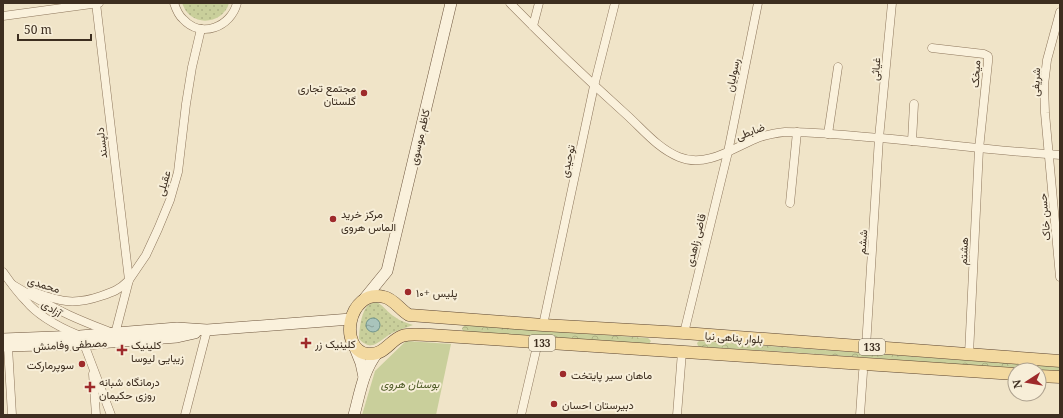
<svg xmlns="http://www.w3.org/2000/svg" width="1063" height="418" viewBox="0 0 1063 418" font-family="'Noto Serif',Vazirmatn,serif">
  <defs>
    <pattern id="grass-dots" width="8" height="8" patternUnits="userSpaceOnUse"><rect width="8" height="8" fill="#c9cf9b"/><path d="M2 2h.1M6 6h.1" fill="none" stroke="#aeb285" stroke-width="1.8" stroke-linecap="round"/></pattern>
    <pattern id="forest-crowns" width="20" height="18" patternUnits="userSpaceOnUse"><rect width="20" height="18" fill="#c9cf9b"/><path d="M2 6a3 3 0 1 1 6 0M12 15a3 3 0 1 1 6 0" fill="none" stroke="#aeb285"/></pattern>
    <pattern id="water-ripples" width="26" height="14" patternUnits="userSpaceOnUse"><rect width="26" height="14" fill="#a9c4bc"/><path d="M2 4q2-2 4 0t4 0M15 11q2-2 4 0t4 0" fill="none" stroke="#8ba098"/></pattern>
  </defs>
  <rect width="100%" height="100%" fill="#f0e4c8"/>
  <g fill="url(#grass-dots)">
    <path d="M182 3H229C225 19 204 26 191 16 186 12 184 8 182 3Z"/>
    <path d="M377 302C385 307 387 312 395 317 400 321 407 323 413 325 406 328 398 330 392 333 379 340 373 353 359 339 359 332 361 314 366 308 368 304 372 303 377 302Z"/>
  </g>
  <g fill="url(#forest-crowns)">
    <path d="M465 325 648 338 651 341 649 344 466 332 463 331 462 328Z"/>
    <path d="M699 341 1060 367V372L803 353 700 347 698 346 697 343Z"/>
  </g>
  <path fill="#c9cf9b" d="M406 341 451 344 436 415H362L375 371Z"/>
  <circle fill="url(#water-ripples)" stroke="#6f938a" cx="373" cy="325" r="7"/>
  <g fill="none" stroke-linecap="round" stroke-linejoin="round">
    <defs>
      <g id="street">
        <path d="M96 3 129 280"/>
        <path d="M174 3C176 9 178 15 183 19 201 39 231 27 237 3"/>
        <path d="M510 3C548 42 588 80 629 117 644 131 659 149 679 157 705 168 732 149 755 139 764 135 776 133 785 132 809 132 833 134 856 136 924 141 992 151 1060 155"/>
        <path d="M1060 12 1047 60 1044 85 1045 113 1060 277"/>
        <path d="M3 16 99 3"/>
        <path d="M533 26 539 3"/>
        <path d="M932 48 984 54 988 56V62L979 149 969 354"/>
        <path d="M828 134 838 67"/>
        <path d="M912 141 914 104"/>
        <path d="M790 203 797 132"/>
        <path d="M3 272C10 282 17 292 26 301 39 317 59 327 78 335"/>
        <path d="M13 285C31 296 50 306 69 315 84 322 100 328 115 334L129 280 146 255 158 229 170 200 178 172 186 104 192 67 201 29"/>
        <path d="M31 291C59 301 72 306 101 296 113 292 119 290 128 281"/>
        <path d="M543 325 594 86 615 3"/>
        <path d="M684 333 728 152 758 3"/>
        <path d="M84 344 111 415"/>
        <path d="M8 347 12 415"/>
        <path d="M866 347 879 138 892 3"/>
        <path d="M93 374 96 415"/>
        <path d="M185 415 207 330"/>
        <path d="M521 415 538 342"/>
        <path d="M677 415 682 352"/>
        <path d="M860 415 863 372"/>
      </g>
      <g id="secondary">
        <path d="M365 298 387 271 451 3"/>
        <path d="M3 339 80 336 177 328 207 330 351 319"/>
        <path d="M353 343 361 363 364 377"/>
        <path d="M3 346 84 344 177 337 195 333"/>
        <path d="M354 415C360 393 363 371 377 353"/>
      </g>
      <g id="primary">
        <path d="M1015 374 430 335C421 335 410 333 402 336 389 341 385 355 368 354 338 351 347 288 384 297 394 299 400 310 409 315L543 325 684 333 1060 361"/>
        <path d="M1039 376 1060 377"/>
      </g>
    </defs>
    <use href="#street" stroke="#8d765c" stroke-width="9"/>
    <use href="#secondary" stroke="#6f573f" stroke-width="12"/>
    <use href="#primary" stroke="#5b4430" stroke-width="13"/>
    <use href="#street" stroke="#faf1dc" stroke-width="8"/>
    <use href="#secondary" stroke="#faf1dc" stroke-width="11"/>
    <use href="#primary" stroke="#f3d9a0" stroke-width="12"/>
  </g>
  <g fill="#9e2a2b" stroke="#f7eed8" stroke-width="1.5">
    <circle cx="364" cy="93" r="4"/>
    <circle cx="333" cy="219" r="4"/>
    <circle cx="408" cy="292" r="4"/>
    <path d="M304 337h4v4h4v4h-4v4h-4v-4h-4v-4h4z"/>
    <path d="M120 344h4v4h4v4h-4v4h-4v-4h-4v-4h4z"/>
    <circle cx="82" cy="364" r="4"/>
    <circle cx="563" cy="374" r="4"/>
    <path d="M88 381h4v4h4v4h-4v4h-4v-4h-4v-4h4z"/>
    <circle cx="554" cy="404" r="4"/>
  </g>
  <g text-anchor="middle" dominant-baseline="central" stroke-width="4" stroke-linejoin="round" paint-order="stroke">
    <g fill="#f7eed8" stroke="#756857" stroke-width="1">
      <rect x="529" y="335" width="26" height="16" rx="3"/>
      <rect x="859" y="339" width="26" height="16" rx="3"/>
    </g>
    <g font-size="10" font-weight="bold" fill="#3d2e20">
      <text x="542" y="343">133</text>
      <text x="872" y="347">133</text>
    </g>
    <g font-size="11" fill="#3d2e20" stroke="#f7eed8">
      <text transform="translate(875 69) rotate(-85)">غیاثی</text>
      <text transform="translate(975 74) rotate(-87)">میخک</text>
      <text transform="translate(732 75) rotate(-79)">رسولیان</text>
      <text transform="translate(1035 82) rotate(-87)">شریفی</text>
      <text transform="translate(750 131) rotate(-21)">ضابطی</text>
      <text transform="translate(419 137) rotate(-77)">کاظم موسوی</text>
      <text transform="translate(101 143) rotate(-97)">دلپسند</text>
      <text transform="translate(567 161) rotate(-78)">توحیدی</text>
      <text transform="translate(163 183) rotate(-74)">عقیلی</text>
      <text transform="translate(1044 217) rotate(-95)">حسن خاک</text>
      <text transform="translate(695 240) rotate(-76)">قاضی زاهدی</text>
      <text transform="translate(862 242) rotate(-86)">ششم</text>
      <text transform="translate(963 251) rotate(-87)">هشتم</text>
      <text transform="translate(44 284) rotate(17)">محمدی</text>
      <text transform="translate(52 308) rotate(34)">آزادی</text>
      <text transform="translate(734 337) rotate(4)">بلوار پناهی نیا</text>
      <text transform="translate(70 344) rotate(-3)">مصطفی وفامنش</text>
    </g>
    <g font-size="11" fill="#3d2e20" stroke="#f7eed8" text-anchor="start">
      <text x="356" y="87" text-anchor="end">مجتمع تجاری<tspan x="356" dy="13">گلستان</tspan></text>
      <text x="341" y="213">مرکز خرید<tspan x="341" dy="13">الماس هروی</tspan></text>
      <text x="416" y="292">پلیس +۱۰</text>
      <text x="315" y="343">کلینیک زر</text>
      <text x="131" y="344">کلینیک<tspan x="131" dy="13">زیبایی لیوسا</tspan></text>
      <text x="74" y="364" text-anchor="end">سوپرمارکت</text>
      <text x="571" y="374">ماهان سیر پایتخت</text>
      <text x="99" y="381">درمانگاه شبانه<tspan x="99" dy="13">روزی حکیمان</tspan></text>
      <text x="562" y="404">دبیرستان احسان</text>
    </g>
    <g font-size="11" font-style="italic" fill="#4d5a26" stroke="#f7eed8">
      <text x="410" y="383">بوستان هروی</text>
    </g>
  </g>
  <rect width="1063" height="418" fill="none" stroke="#3d2e20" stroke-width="8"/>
  <g transform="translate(1027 382) rotate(258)"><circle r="19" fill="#f7eed8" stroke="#ada18e"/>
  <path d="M0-3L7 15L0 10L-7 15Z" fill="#9e2a2b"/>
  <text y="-6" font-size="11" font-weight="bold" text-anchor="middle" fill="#3d2e20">N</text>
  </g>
  <path d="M18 34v6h73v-6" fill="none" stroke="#3d2e20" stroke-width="2"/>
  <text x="24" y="34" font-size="12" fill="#3d2e20" stroke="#f7eed8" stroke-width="3" paint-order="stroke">50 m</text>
</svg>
